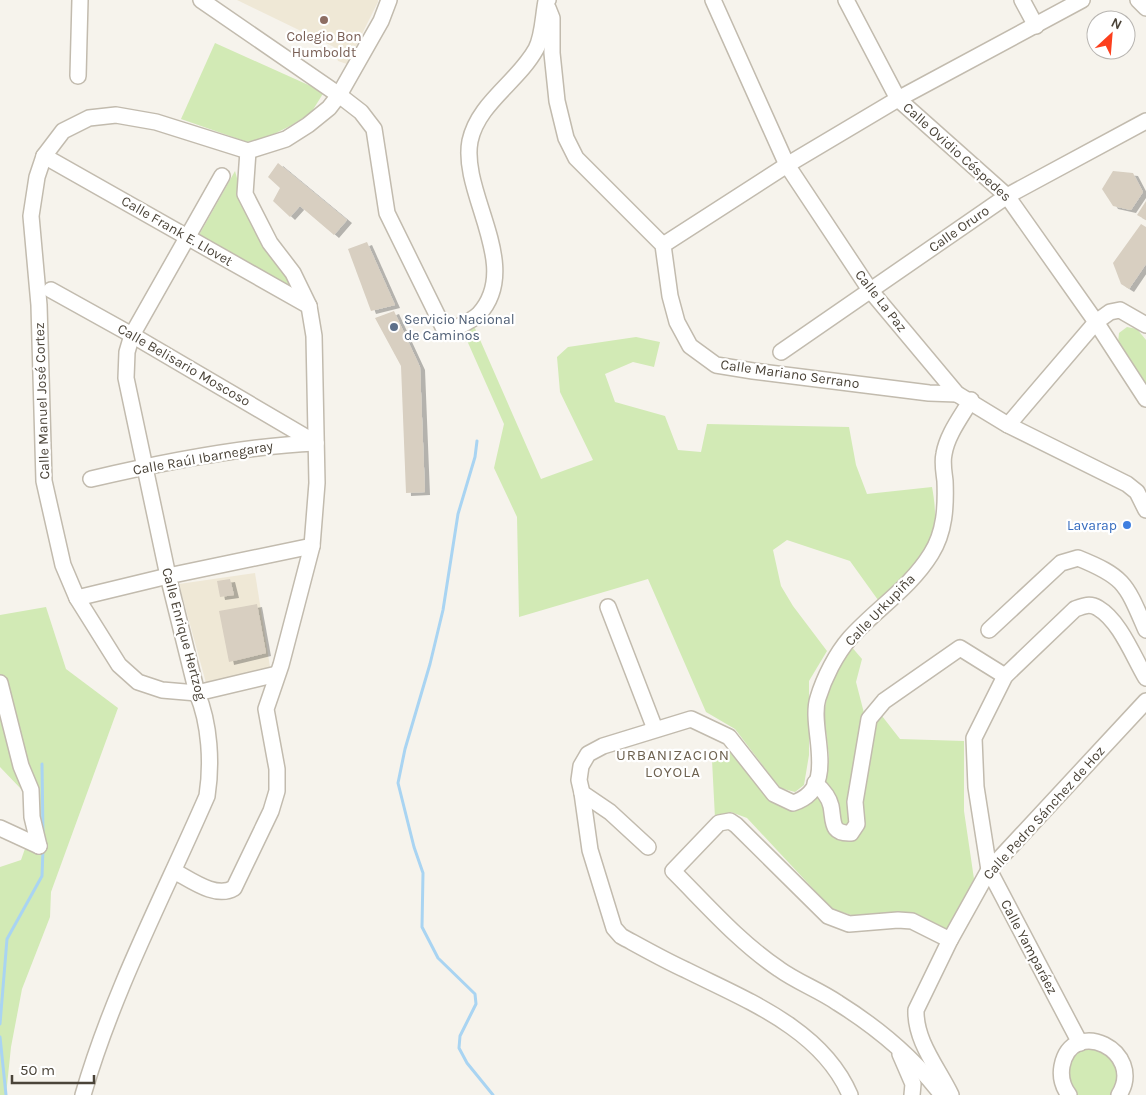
<svg xmlns="http://www.w3.org/2000/svg" width="1146" height="1095" viewBox="0 0 1146 1095" font-family="Karla,sans-serif">
  <defs>
    <filter id="shadow"><feDropShadow dx="5" dy="3" stdDeviation="0" flood-color="#0004"/></filter>
  </defs>
  <rect width="100%" height="100%" fill="#f6f3ec"/>
  <g fill="#efe8d6">
    <path d="M237 0H378V2L347 64 338 61 334 47Z"/>
    <path d="M255 573 270 667 206 683 179 584Z"/>
  </g>
  <g fill="#d2eab5">
    <path d="M215 43 324 92 311 113 290 126 266 138 247 142 181 119Z"/>
    <path d="M235 171 243 199 291 283 290 288 199 235Z"/>
    <path d="M474 326 541 479 593 460 560 392 557 357 568 347 636 337 660 342 654 367 633 362 605 374 615 402 665 416 678 450 701 452 707 424 849 427 856 465 867 494 932 487C935 503 937 522 932 538 925 557 893 585 878 600L850 561 787 540 773 550 781 586 793 606 827 651 809 681V755L804 785 795 792 780 788 735 729 706 712 648 579 519 617 517 517 494 468 504 424 465 336Z"/>
    <path d="M1127 327 1137 329 1146 340V386L1118 343 1119 333Z"/>
    <path d="M46 607 66 669 118 708 51 892 50 917 22 989 11 1047 6 1095H0V867L21 860 34 823 22 790 0 767V615Z"/>
    <path d="M850 645 862 659 856 682 864 713 882 716 900 739 964 741V811L974 879 948 930 911 914 858 917 832 909 747 818 731 812 715 818 712 760 731 746 780 800 822 786 829 757 824 714 828 691Z"/>
    <path d="M1097 1046 1118 1061 1117 1088 1110 1095H1078L1067 1078C1070 1055 1075 1050 1097 1046Z"/>
  </g>
  <g fill="none" stroke-linecap="round" stroke-linejoin="round">
    <g stroke="#a9d4f2" stroke-width="3">
      <path d="M477 441 475 457 458 514 443 610 430 664 405 749 398 783 414 847 423 873 422 927 438 958 475 994 476 1004 460 1036 459 1048 467 1063 493 1095"/>
      <path d="M42 764 43 835"/>
      <path d="M0 1024 7 939 42 876 43 849"/>
      <path d="M0 1037 6 1095"/>
    </g>
  </g>
  <g fill="#d8cfc1" filter="url(#shadow)">
    <path d="M278 163 347 220 334 235 300 206 290 217 273 201 280 188 268 177Z"/>
    <path d="M1113 171 1133 173 1143 192 1131 210 1113 206 1102 189Z"/>
    <path d="M1146 201V220L1137 215Z"/>
    <path d="M1141 224 1146 227V264L1129 289 1121 284 1113 263Z"/>
    <path d="M367 242 395 305 371 311 348 249Z"/>
    <path d="M394 311 420 367 425 492 406 493 401 366 375 318Z"/>
    <path d="M230 579 234 595 220 597 217 581Z"/>
    <path d="M257 604 266 653 229 662 219 611Z"/>
  </g>
  <g fill="none" stroke-linecap="round" stroke-linejoin="round">
    <defs>
      <g id="minor">
        <path d="M201 0 339 95 361 112 374 129 387 213 446 333C456 327 471 322 479 314 523 266 460 193 470 141 478 103 518 82 536 49 543 36 543 16 546 1L548 0"/>
        <path d="M713 0 787 165 870 290 957 394 1008 425 1127 484 1137 492 1146 510"/>
        <path d="M846 0 898 99 1007 196 1096 322 1146 399"/>
        <path d="M1022 0 1036 26"/>
        <path d="M1138 0 1146 8"/>
        <path d="M548 8 552 18V53L557 101 566 138 576 158 663 245 670 296 677 322 690 346 716 365 753 371 929 393 957 394"/>
        <path d="M78 76 80 0"/>
        <path d="M44 156 309 306"/>
        <path d="M663 245 787 165 898 99 1082 0"/>
        <path d="M51 290 132 335 316 443"/>
        <path d="M781 352 1007 196 1146 121"/>
        <path d="M1008 425 1096 322 1110 312 1120 310 1146 325"/>
        <path d="M91 479C163 462 243 446 316 443"/>
        <path d="M77 598 168 576 312 546"/>
        <path d="M608 607 655 729"/>
        <path d="M989 630 1061 563 1078 558C1125 577 1126 584 1146 630"/>
        <path d="M277 674 197 693 162 690 138 682 119 665 77 598 63 565 44 481 39 305 31 216 37 177 44 156 63 131 89 118 116 115 156 122 248 151 286 139 308 125 329 108 339 95 381 21 389 0"/>
        <path d="M0 683 21 766 31 790 32 817 39 846"/>
        <path d="M815 783C822 789 829 797 831 806 834 821 830 834 851 833L857 824 855 802 869 719 884 701 960 648 1005 676"/>
        <path d="M582 793 590 850 614 928 621 936C643 948 664 960 686 970 746 1000 822 1029 850 1095"/>
        <path d="M0 828 39 846"/>
        <path d="M648 847 610 812 582 793 579 780 581 766 588 754 603 746 691 719 729 737 774 794 793 803C841 788 808 729 818 698 824 678 836 654 850 638 876 609 910 588 931 554 945 532 946 506 945 481 944 472 942 463 944 454 947 435 961 417 971 400"/>
        <path d="M174 871C191 880 216 899 234 888L271 811 277 791V769L266 709 281 665 312 546 317 483 314 336 309 306 293 273 270 243 245 194 248 151"/>
        <path d="M1080 1043 989 870 976 787 974 738 1005 676 1075 609C1083 606 1090 603 1098 608 1120 621 1133 656 1146 678"/>
        <path d="M900 1054 913 1084 912 1095"/>
        <path d="M83 1095C113 991 164 895 207 796 212 764 210 724 197 693L168 576 126 378 127 352 132 335 222 176"/>
        <path d="M942 1095C913 1057 878 1028 838 1003 819 990 797 982 779 969 739 942 707 905 673 871L719 823 730 821 736 825 828 916 849 924 898 920 912 921 950 940"/>
        <path d="M951 1095C938 1068 915 1041 916 1010L950 940 989 870 1146 701"/>
        <path d="M1069 1095C1063 1087 1060 1077 1062 1066 1072 1015 1146 1051 1119 1095"/>
      </g>
    </defs>
    <use href="#minor" stroke="#c2bbae" stroke-width="18"/>
    <use href="#minor" stroke="#fff" stroke-width="15"/>
  </g>
  <circle fill="#8d6e63" stroke="#fff" stroke-width="2" cx="324" cy="20" r="5"/>
  <circle fill="#5c6f8a" stroke="#fff" stroke-width="2" cx="394" cy="327" r="5"/>
  <circle fill="#3f7fe0" stroke="#fff" stroke-width="2" cx="1127" cy="525" r="5"/>
  <g text-anchor="middle" dominant-baseline="central" stroke-width="4.5" stroke-linejoin="round" paint-order="stroke">
    <g font-size="14" fill="#785e54" stroke="#fff">
      <text x="324" y="36">Colegio Bon<tspan x="324" dy="16">Humboldt</tspan></text>
    </g>
    <g font-size="14" fill="#4b4439" stroke="#fff">
      <text transform="translate(957 152) rotate(42)">Calle Ovidio Céspedes</text>
      <text transform="translate(959 229) rotate(-35)">Calle Oruro</text>
      <text transform="translate(177 231) rotate(30)">Calle Frank E. Llovet</text>
      <text transform="translate(881 301) rotate(52)">Calle La Paz</text>
      <text transform="translate(184 365) rotate(30)">Calle Belisario Moscoso</text>
      <text transform="translate(790 374) rotate(8)">Calle Mariano Serrano</text>
      <text transform="translate(42 401) rotate(-92)">Calle Manuel José Cortez</text>
      <text transform="translate(203 458) rotate(-10)">Calle Raúl Ibarnegaray</text>
      <text transform="translate(880 610) rotate(-46)">Calle Urkupiña</text>
      <text transform="translate(184 634) rotate(75)">Calle Enrique Hertzog</text>
      <text transform="translate(1044 813) rotate(-48)">Calle Pedro Sánchez de Hoz</text>
      <text transform="translate(1029 947) rotate(62)">Calle Yamparáez</text>
    </g>
    <g font-size="14" fill="#4e5e75" stroke="#fff" text-anchor="start">
      <text x="404" y="319">Servicio Nacional<tspan x="404" dy="16">de Caminos</tspan></text>
    </g>
    <g font-size="14" fill="#366cbe" stroke="#fff" text-anchor="end">
      <text x="1117" y="525">Lavarap</text>
    </g>
    <g font-size="15" letter-spacing="1" fill="#6e6250" stroke="#fff">
      <text x="673" y="755">URBANIZACION<tspan x="673" dy="17">LOYOLA</tspan></text>
    </g>
  </g>
  <g transform="translate(1111 35) rotate(26)"><circle r="24" fill="#ffffff" stroke="#b7b4b0"/>
  <path d="M0-4L9 19L0 12L-9 19Z" fill="#fc3f1d"/>
  <text y="-8" font-size="14" font-weight="bold" text-anchor="middle" fill="#4b4439">N</text>
  </g>
  <path d="M12 1075v8h82v-8" fill="none" stroke="#4b4439" stroke-width="2.5"/>
  <text x="20" y="1075" font-size="15" fill="#4b4439" stroke="#ffffff" stroke-width="4" paint-order="stroke">50 m</text>
</svg>
